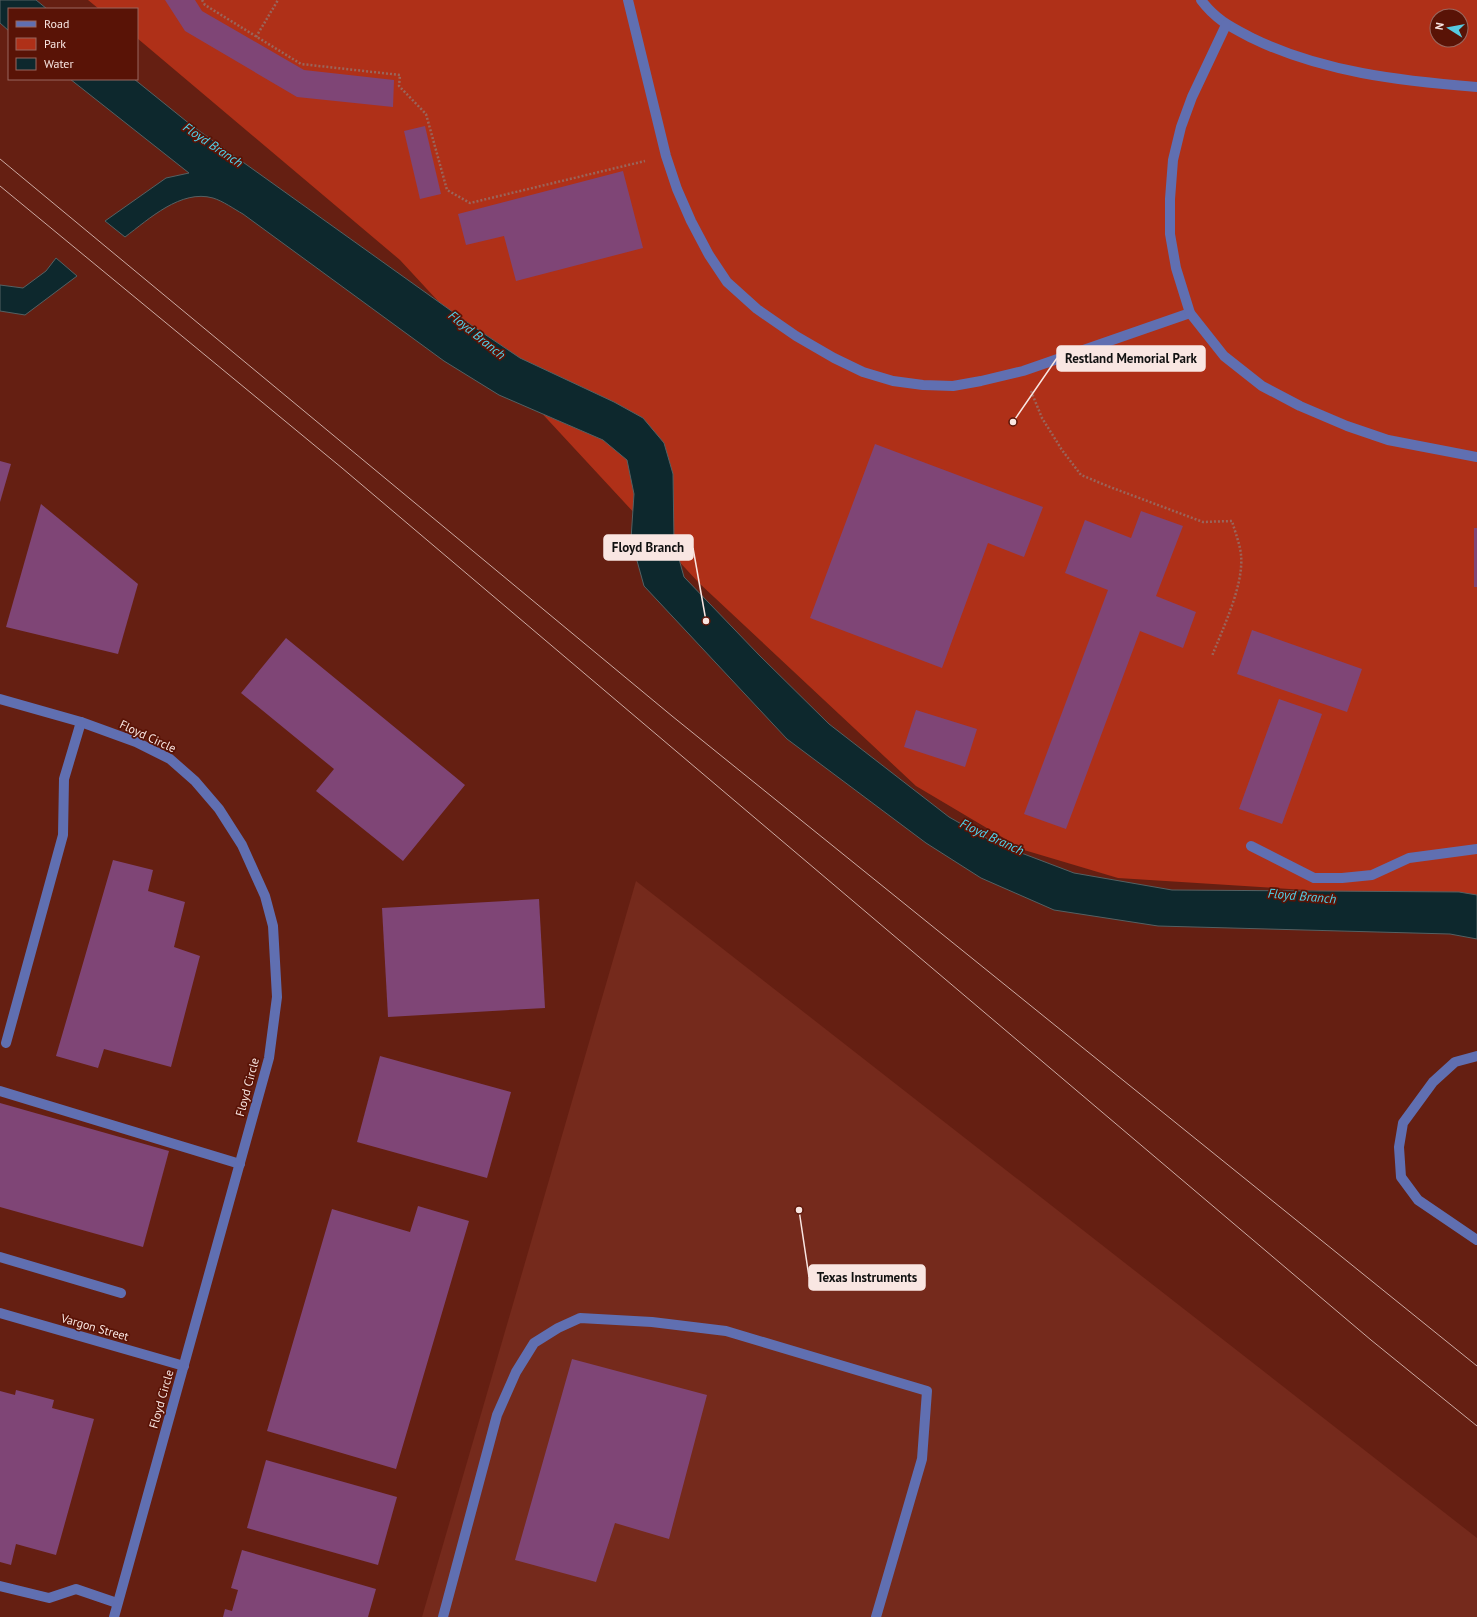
<svg xmlns="http://www.w3.org/2000/svg" width="1477" height="1617" viewBox="0 0 1477 1617" font-family="'PT Sans',sans-serif">
  <rect width="100%" height="100%" fill="#651f12"/>
  <path fill="#752a1c" d="M636 881 1477 1538V1617H422Z"/>
  <path fill="#af3018" fill-rule="evenodd" d="M88 0H1477V901L1118 878 1024 850 916 786 699 583 400 260 137 38V9H99ZM1437 16H1461V40H1437Z"/>
  <g fill="#0d282d" stroke="#546163">
    <path d="M0 0H36L47 9H9V31L0 23Z"/>
    <path d="M70 79H134L191 125 471 325 520 358 614 402 643 418 664 443 673 474 674 541 684 577 759 655 829 724 949 817 995 843 1074 873 1172 890 1459 892 1477 895V939L1450 934 1158 926 1054 910 981 878 926 843 787 739 644 586 631 539 634 494 627 460 603 440 499 395 444 361 243 214C234 209 223 201 213 198 181 189 149 219 125 237L105 221 166 178 189 173Z"/>
    <path d="M56 258 77 276 25 315 0 311V285L23 288 46 271Z"/>
  </g>
  <g fill="#7f4576">
    <path d="M165 0H195L202 11 304 70 394 80 393 107 297 97 185 31Z"/>
    <path d="M425 126 441 194 420 199 404 131Z"/>
    <path d="M623 171 643 248 516 281 504 236 466 245 458 214Z"/>
    <path d="M875 444 1043 507 1024 557 988 543 942 668 810 618Z"/>
    <path d="M0 461 11 464 0 502Z"/>
    <path d="M41 504 138 584 118 654 6 627Z"/>
    <path d="M1141 511 1183 526 1156 596 1196 612 1183 648 1140 631 1066 829 1024 814 1108 590 1065 573 1085 520 1131 538Z"/>
    <rect x="1474" y="528" width="3" height="59"/>
    <path d="M1252 630 1362 669 1347 712 1237 674Z"/>
    <path d="M286 638 465 785 403 861 316 791 334 769 241 693Z"/>
    <path d="M1279 699 1322 714 1282 824 1239 809Z"/>
    <path d="M916 710 977 729 965 767 904 747Z"/>
    <path d="M113 860 153 870 148 891 185 902 174 947 200 956 171 1067 104 1049 98 1068 56 1056Z"/>
    <path d="M539 899 545 1008 388 1017 382 908Z"/>
    <path d="M380 1056 511 1092 487 1178 357 1142Z"/>
    <path d="M0 1103 169 1151 143 1247 0 1207Z"/>
    <path d="M418 1206 469 1221 396 1469 267 1431 332 1209 410 1232Z"/>
    <path d="M572 1359 707 1395 669 1539 615 1523 596 1582 515 1560Z"/>
    <path d="M16 1390 54 1400 52 1408 94 1419 56 1555 16 1544 11 1565 0 1562V1391L15 1395Z"/>
    <path d="M266 1460 397 1497 378 1565 247 1528Z"/>
    <path d="M242 1550 376 1589 368 1617H223L225 1609 232 1611 238 1590 231 1588Z"/>
  </g>
  <g fill="none" stroke-linecap="round" stroke-linejoin="round">
    <g stroke="#99655b" stroke-width="2.5" stroke-dasharray="2 2" stroke-linecap="butt">
      <path d="M202 0 205 5 301 64 400 75 399 86 426 114 447 190 470 203 645 161"/>
      <path d="M256 37 278 0"/>
      <path d="M1031 391 1042 418 1062 450 1081 475 1110 487 1203 522 1232 521C1235 532 1240 544 1241 555 1244 585 1223 628 1212 656"/>
    </g>
    <g stroke="#606fb1" stroke-width="10">
      <path d="M628 0 666 156 677 189 691 221 709 255 727 282 757 309 796 336 834 358 863 372 893 381 923 385 953 386 981 381 1023 371 1190 313"/>
      <path d="M1201 0C1216 20 1231 27 1252 38 1321 72 1401 81 1477 87"/>
      <path d="M1226 25 1192 97 1181 127 1173 160 1170 199V234L1176 268 1190 313 1224 356 1262 386 1300 406 1347 426 1388 440 1477 457"/>
      <path d="M1251 846 1314 878H1342L1372 875 1409 858 1477 849"/>
      <path d="M6 1043 63 835 64 779 81 722"/>
      <path d="M1477 1056 1455 1062 1433 1082 1403 1123 1399 1147 1401 1177 1418 1200 1477 1240"/>
      <path d="M0 1091 240 1164"/>
      <path d="M0 1257 121 1293"/>
      <path d="M0 1586 49 1598 76 1589 117 1603"/>
      <path d="M443 1617 497 1415 516 1372 534 1343 558 1328 580 1318 652 1322 726 1331 927 1391 922 1459 876 1617"/>
    </g>
    <g stroke="#606fb1" stroke-width="10">
      <path d="M0 699 81 722 136 742 170 759 195 781 219 809 242 845 265 896 273 926 277 997 269 1058 114 1617"/>
      <path d="M0 1313 184 1366"/>
    </g>
    <g stroke="#cca9a2" stroke-width="1">
      <path d="M0 159 672 716 1477 1366"/>
      <path d="M0 186 342 468 1371 1340 1477 1426"/>
    </g>
  </g>
  <g text-anchor="middle" dominant-baseline="central" stroke-width="3.5" stroke-linejoin="round" paint-order="stroke">
    <g font-size="12" fill="#f9e6e2" stroke="#591306">
      <text transform="translate(148 736) rotate(25)">Floyd Circle</text>
      <text transform="translate(247 1087) rotate(-75)">Floyd Circle</text>
      <text transform="translate(95 1327) rotate(16)">Vargon Street</text>
      <text transform="translate(161 1399) rotate(-74)">Floyd Circle</text>
    </g>
    <g font-size="13" font-style="italic" fill="#4ed5ee" stroke="#591306">
      <text transform="translate(213 145) rotate(34)">Floyd Branch</text>
      <text transform="translate(477 335) rotate(39)">Floyd Branch</text>
      <text transform="translate(992 837) rotate(25)">Floyd Branch</text>
      <text transform="translate(1302 896) rotate(5)">Floyd Branch</text>
    </g>
  </g>
  <path fill="none" stroke="#f9e6e2" stroke-width="1.5" d="M1013 422L1057 358M706 621L693 548M799 1210L809 1277"/>
  <g fill="#f9e6e2" stroke="#591306" stroke-width="1.5">
    <circle cx="1013" cy="422" r="4"/>
    <circle cx="706" cy="621" r="4"/>
    <circle cx="799" cy="1210" r="4"/>
  </g>
  <g fill="#f9e6e2" stroke="#f9e6e2" stroke-width="1.5">
    <rect x="1057" y="346" width="148" height="25" rx="4"/>
    <rect x="604" y="535" width="89" height="25" rx="4"/>
    <rect x="809" y="1265" width="116" height="25" rx="4"/>
  </g>
  <g font-size="13" text-anchor="middle" font-weight="bold" fill="#111">
    <text x="1131" y="363">Restland Memorial Park</text>
    <text x="648" y="552">Floyd Branch</text>
    <text x="867" y="1282">Texas Instruments</text>
  </g>
  <rect x="8" y="8" width="130" height="72" fill="#591306" stroke="#99675e"/>
  <rect x="16" y="21" width="20" height="6" fill="#606fb1" stroke="#99675e"/>
  <text x="44" y="28" font-size="12" fill="#f9e6e2">Road</text>
  <rect x="16" y="38" width="20" height="12" fill="#af3018" stroke="#99675e"/>
  <text x="44" y="48" font-size="12" fill="#f9e6e2">Park</text>
  <rect x="16" y="58" width="20" height="12" fill="#0d282d" stroke="#99675e"/>
  <text x="44" y="68" font-size="12" fill="#f9e6e2">Water</text>
  <g transform="translate(1449 28) rotate(281)"><circle r="19" fill="#591306" stroke="#99675e"/>
  <path d="M0-3L7 15L0 10L-7 15Z" fill="#56c9e0"/>
  <text y="-6" font-size="11" font-weight="bold" text-anchor="middle" fill="#f9e6e2">N</text>
  </g>
</svg>
